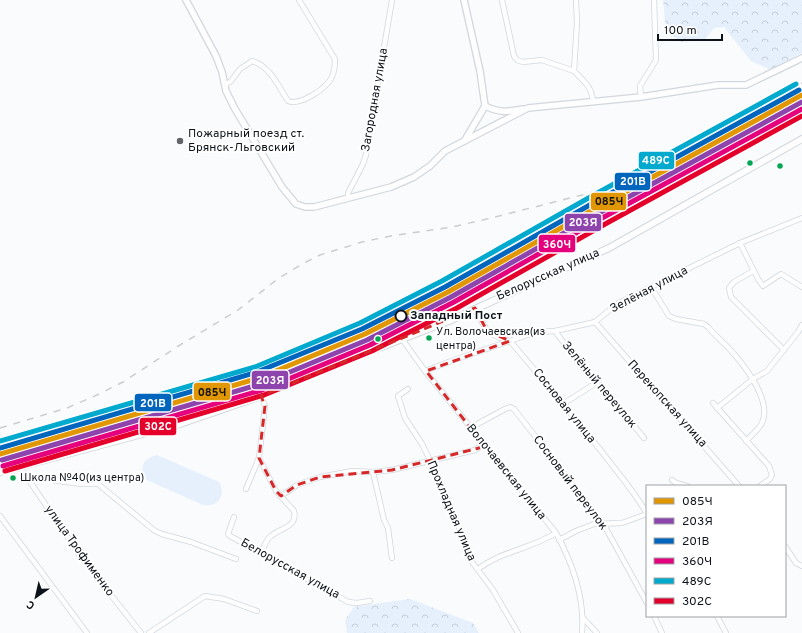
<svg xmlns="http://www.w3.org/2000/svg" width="802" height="633" viewBox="0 0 802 633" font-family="Overpass,sans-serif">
  <defs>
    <pattern id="forest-crowns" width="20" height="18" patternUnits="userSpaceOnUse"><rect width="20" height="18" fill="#e6f0fd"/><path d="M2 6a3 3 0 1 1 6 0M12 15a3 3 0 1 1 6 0" fill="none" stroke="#c4cdd8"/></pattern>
  </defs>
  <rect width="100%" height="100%" fill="#f9fbfd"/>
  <g fill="url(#forest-crowns)">
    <path d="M663 0H802V53L771 70 751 61 724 27 714 28 705 39 681 42 666 31Z"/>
    <path d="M410 599 473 623 479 633H347L345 620 354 607Z"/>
  </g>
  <path fill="#e6f0fd" d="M157 455 219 482C227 495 217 508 203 505L147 480C138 469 143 458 157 455Z"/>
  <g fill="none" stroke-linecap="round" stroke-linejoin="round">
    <defs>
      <g id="minor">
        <path d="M502 0 514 56 517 60 523 62 542 60 574 71"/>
        <path d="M576 0 577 23 574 71C584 81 592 87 593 102"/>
        <path d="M225 85 231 81 240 69 252 61C270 66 279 87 288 101 300 106 326 89 332 77 334 72 335 66 335 59L299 0"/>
        <path d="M641 97 640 86 656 60 654 0"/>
        <path d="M348 197V193L363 164 366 155 392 0"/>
        <path d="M740 243 758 279 763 286 781 274 802 287"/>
        <path d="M753 271 734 282 729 288 731 297 784 350"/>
        <path d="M651 287 669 316 676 319 704 324 708 327C716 337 726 344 734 354 747 369 772 402 762 423 759 429 751 436 746 441"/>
        <path d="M475 308C486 330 485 334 510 341 541 377 572 415 602 452 617 472 635 492 647 514"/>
        <path d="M595 322 739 486"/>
        <path d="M555 331C582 369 615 402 644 438"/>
        <path d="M402 339 425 371 556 533C573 564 585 597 582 633"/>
        <path d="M425 371 451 361 536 332 555 331 595 322 617 304 651 287 740 243 802 218"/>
        <path d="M408 389 398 396 405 418 422 444 441 482 459 527 464 545 472 562 493 590 518 633"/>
        <path d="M713 403 769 466 772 475 770 479 760 486"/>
        <path d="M563 404 596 383"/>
        <path d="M717 408 753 379 767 371 798 332 802 325"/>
        <path d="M470 428 505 409 510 407 514 409 604 525 647 603"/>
        <path d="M259 458 276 491 294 511C298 527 280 528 271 536 266 539 264 548 261 553"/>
        <path d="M20 467 83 560 141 633"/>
        <path d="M373 472 384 520 388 528 392 558"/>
        <path d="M28 478 35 476 58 481 82 484H98L155 531 162 534 191 542 236 559"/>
        <path d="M672 480 676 483 687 486"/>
        <path d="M246 489 259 458 265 406 261 396"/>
        <path d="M281 496 297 485 320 477 352 471 373 472 392 470 475 450 483 444"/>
        <path d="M0 516 87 633"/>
        <path d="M234 517 228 534 230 536 261 553 348 602 357 603 370 601"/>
        <path d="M559 540 576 531 594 524 622 523 647 514"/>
        <path d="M785 546 796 563 802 566"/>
        <path d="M478 569C502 551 530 549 556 533"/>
        <path d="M654 616 662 633"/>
        <path d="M717 616 726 633"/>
        <path d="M583 618 597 633"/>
        <path d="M149 633 205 596 224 599 257 611"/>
      </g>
      <g id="tertiary">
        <path d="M186 0 216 56 222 72 226 91 235 109 282 187 296 204 305 207H314L391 187 414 177 430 166 445 151 528 108 641 97 718 85H746L802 58"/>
        <path d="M464 0 480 71 485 106"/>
        <path d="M485 106C500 113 506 112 523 109"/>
        <path d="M465 140 485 106"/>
      </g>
      <path id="secondary" d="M0 472 180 424 261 396 345 361 449 321 609 248 802 139"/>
    </defs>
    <use href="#minor" stroke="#d2d7dc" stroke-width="6"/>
    <use href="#tertiary" stroke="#d2d7dc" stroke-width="8"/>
    <use href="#secondary" stroke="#d2d7dc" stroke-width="8"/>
    <use href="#minor" stroke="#fefeff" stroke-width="4.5"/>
    <use href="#tertiary" stroke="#fefeff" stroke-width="5.5"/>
    <use href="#secondary" stroke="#fefeff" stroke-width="6"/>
    <path stroke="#cccdce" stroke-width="1.5" stroke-dasharray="7 7" stroke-linecap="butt" d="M0 428 67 408 97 395 123 382 180 345 238 310 279 278 304 263 320 255 362 242 391 236 452 227 487 219 586 194 605 188 646 170 802 83"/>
    <defs>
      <path id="rail-1" d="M0 454 259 378 365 334 448 292 598 207 802 95"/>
      <path id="rail-2" d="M2 460 261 384 367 340 451 297 601 212 802 102"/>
      <path id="rail-3" d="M0 448 257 372 362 329 445 287 595 202 799 90"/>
      <path id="rail-4" d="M3 466 262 390 370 345 454 302 604 217 802 109"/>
      <path id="rail-5" d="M0 441 255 367 360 323 442 281 592 196 796 84"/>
      <path id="rail-6" d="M5 471 264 395 372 351 457 308 607 223 802 116"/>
    </defs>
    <use href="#rail-1" stroke="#fff" stroke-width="8"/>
    <use href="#rail-2" stroke="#fff" stroke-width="8"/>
    <use href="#rail-3" stroke="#fff" stroke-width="8"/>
    <use href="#rail-4" stroke="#fff" stroke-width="8"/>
    <use href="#rail-5" stroke="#fff" stroke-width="8"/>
    <use href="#rail-6" stroke="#fff" stroke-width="8"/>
    <use href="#rail-1" stroke="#e09703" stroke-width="5"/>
    <use href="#rail-2" stroke="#8e44ad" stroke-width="5"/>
    <use href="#rail-3" stroke="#0065bd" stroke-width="5"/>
    <use href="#rail-4" stroke="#e5007d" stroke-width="5"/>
    <use href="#rail-5" stroke="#00a9ce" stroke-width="5"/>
    <use href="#rail-6" stroke="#e4002b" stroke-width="5"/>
  </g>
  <path fill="none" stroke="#d62828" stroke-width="3" stroke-dasharray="8 5" stroke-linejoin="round" d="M475 308 487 331 510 341 426 371 483 444 479 448 392 470 320 477 297 485 281 496 276 491 259 458 265 406 261 396Z"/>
  <circle fill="#606469" stroke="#fff" stroke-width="1.5" cx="180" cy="141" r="4"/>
  <g fill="#00a651" stroke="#fff" stroke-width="1.5">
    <circle cx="750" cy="163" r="3.5"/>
    <circle cx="780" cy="166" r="3.5"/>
    <circle cx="429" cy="338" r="3.5"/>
    <circle cx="378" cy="339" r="3.5"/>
    <circle cx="13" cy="478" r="3.5"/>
  </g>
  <circle fill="#fff" stroke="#0d131a" stroke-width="2" cx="401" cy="316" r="5.5"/>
  <g text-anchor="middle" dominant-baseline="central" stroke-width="4" stroke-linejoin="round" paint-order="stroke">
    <g font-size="11" fill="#0d131a" stroke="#fff" text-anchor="start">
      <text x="436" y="332">Ул. Волочаевская(из<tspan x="436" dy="14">центра)</tspan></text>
      <text x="20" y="478">Школа №40(из центра)</text>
    </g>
    <g font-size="12" fill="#0d131a" stroke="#fff">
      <text transform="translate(375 100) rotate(-80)">Загородная улица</text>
      <text transform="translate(548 275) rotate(-24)">Белорусская улица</text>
      <text transform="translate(649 290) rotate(-28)">Зелёная улица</text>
      <text transform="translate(599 385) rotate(50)">Зелёный переулок</text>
      <text transform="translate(667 404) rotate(48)">Перекопская улица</text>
      <text transform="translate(564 406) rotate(51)">Сосновая улица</text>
      <text transform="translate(506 472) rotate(51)">Волочаевская улица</text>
      <text transform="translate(570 483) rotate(53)">Сосновый переулок</text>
      <text transform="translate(451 511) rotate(67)">Прохладная улица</text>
      <text transform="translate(79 551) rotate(54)">улица Трофименко</text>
      <text transform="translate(290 569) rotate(29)">Белорусская улица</text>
    </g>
    <g font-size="12" fill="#0d131a" stroke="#fff" text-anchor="start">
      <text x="188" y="134">Пожарный поезд ст.<tspan x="188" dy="14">Брянск-Льговский</tspan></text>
    </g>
    <g font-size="12" font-weight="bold" fill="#0d131a" stroke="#fff" text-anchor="start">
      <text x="410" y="316">Западный Пост</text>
    </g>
  </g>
  <g stroke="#fff" stroke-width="1.5">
    <rect x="638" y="151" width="37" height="19" rx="4" fill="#00a9ce"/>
    <rect x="614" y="172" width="37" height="19" rx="4" fill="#0065bd"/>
    <rect x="590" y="192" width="37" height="19" rx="4" fill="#e09703"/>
    <rect x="564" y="213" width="38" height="19" rx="4" fill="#8e44ad"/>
    <rect x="538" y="234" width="38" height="19" rx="4" fill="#e5007d"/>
    <rect x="251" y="370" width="38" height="20" rx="4" fill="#8e44ad"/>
    <rect x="193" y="382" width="38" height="19" rx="4" fill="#e09703"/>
    <rect x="134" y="393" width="38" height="19" rx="4" fill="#0065bd"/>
    <rect x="139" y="417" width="38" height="19" rx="4" fill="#e4002b"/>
  </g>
  <g font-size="11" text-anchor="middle" font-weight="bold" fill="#fff">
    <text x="656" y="164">489С</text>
    <text x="633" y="185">201В</text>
    <text x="583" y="226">203Я</text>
    <text x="557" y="248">360Ч</text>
    <text x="270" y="384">203Я</text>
    <text x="153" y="407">201В</text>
    <text x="158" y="430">302С</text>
  </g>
  <g font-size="11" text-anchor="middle" font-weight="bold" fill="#111">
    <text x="609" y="205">085Ч</text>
    <text x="212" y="396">085Ч</text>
  </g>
  <rect x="646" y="485" width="140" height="132" fill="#ffffff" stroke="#9ea1a3"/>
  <rect x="654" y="498" width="20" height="6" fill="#e09703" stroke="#9ea1a3"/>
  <text x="682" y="505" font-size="12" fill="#0d131a">085Ч</text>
  <rect x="654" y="518" width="20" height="6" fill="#8e44ad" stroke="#9ea1a3"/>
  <text x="682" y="525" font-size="12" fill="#0d131a">203Я</text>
  <rect x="654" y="538" width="20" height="6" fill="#0065bd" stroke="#9ea1a3"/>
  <text x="682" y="545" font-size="12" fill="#0d131a">201В</text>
  <rect x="654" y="558" width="20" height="6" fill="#e5007d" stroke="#9ea1a3"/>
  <text x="682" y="565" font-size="12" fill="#0d131a">360Ч</text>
  <rect x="654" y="578" width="20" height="6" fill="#00a9ce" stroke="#9ea1a3"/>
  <text x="682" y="585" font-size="12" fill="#0d131a">489С</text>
  <rect x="654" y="598" width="20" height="6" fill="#e4002b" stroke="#9ea1a3"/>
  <text x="682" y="605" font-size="12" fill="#0d131a">302С</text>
  <g transform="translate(36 597) rotate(214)" stroke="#ffffff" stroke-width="3" paint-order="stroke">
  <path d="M0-3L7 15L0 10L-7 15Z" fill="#0d131a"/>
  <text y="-6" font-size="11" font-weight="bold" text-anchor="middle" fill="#0d131a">С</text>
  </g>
  <path d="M658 34v6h64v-6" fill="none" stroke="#0d131a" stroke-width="2"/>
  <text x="664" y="34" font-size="12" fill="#0d131a" stroke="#ffffff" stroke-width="3" paint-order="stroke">100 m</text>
</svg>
